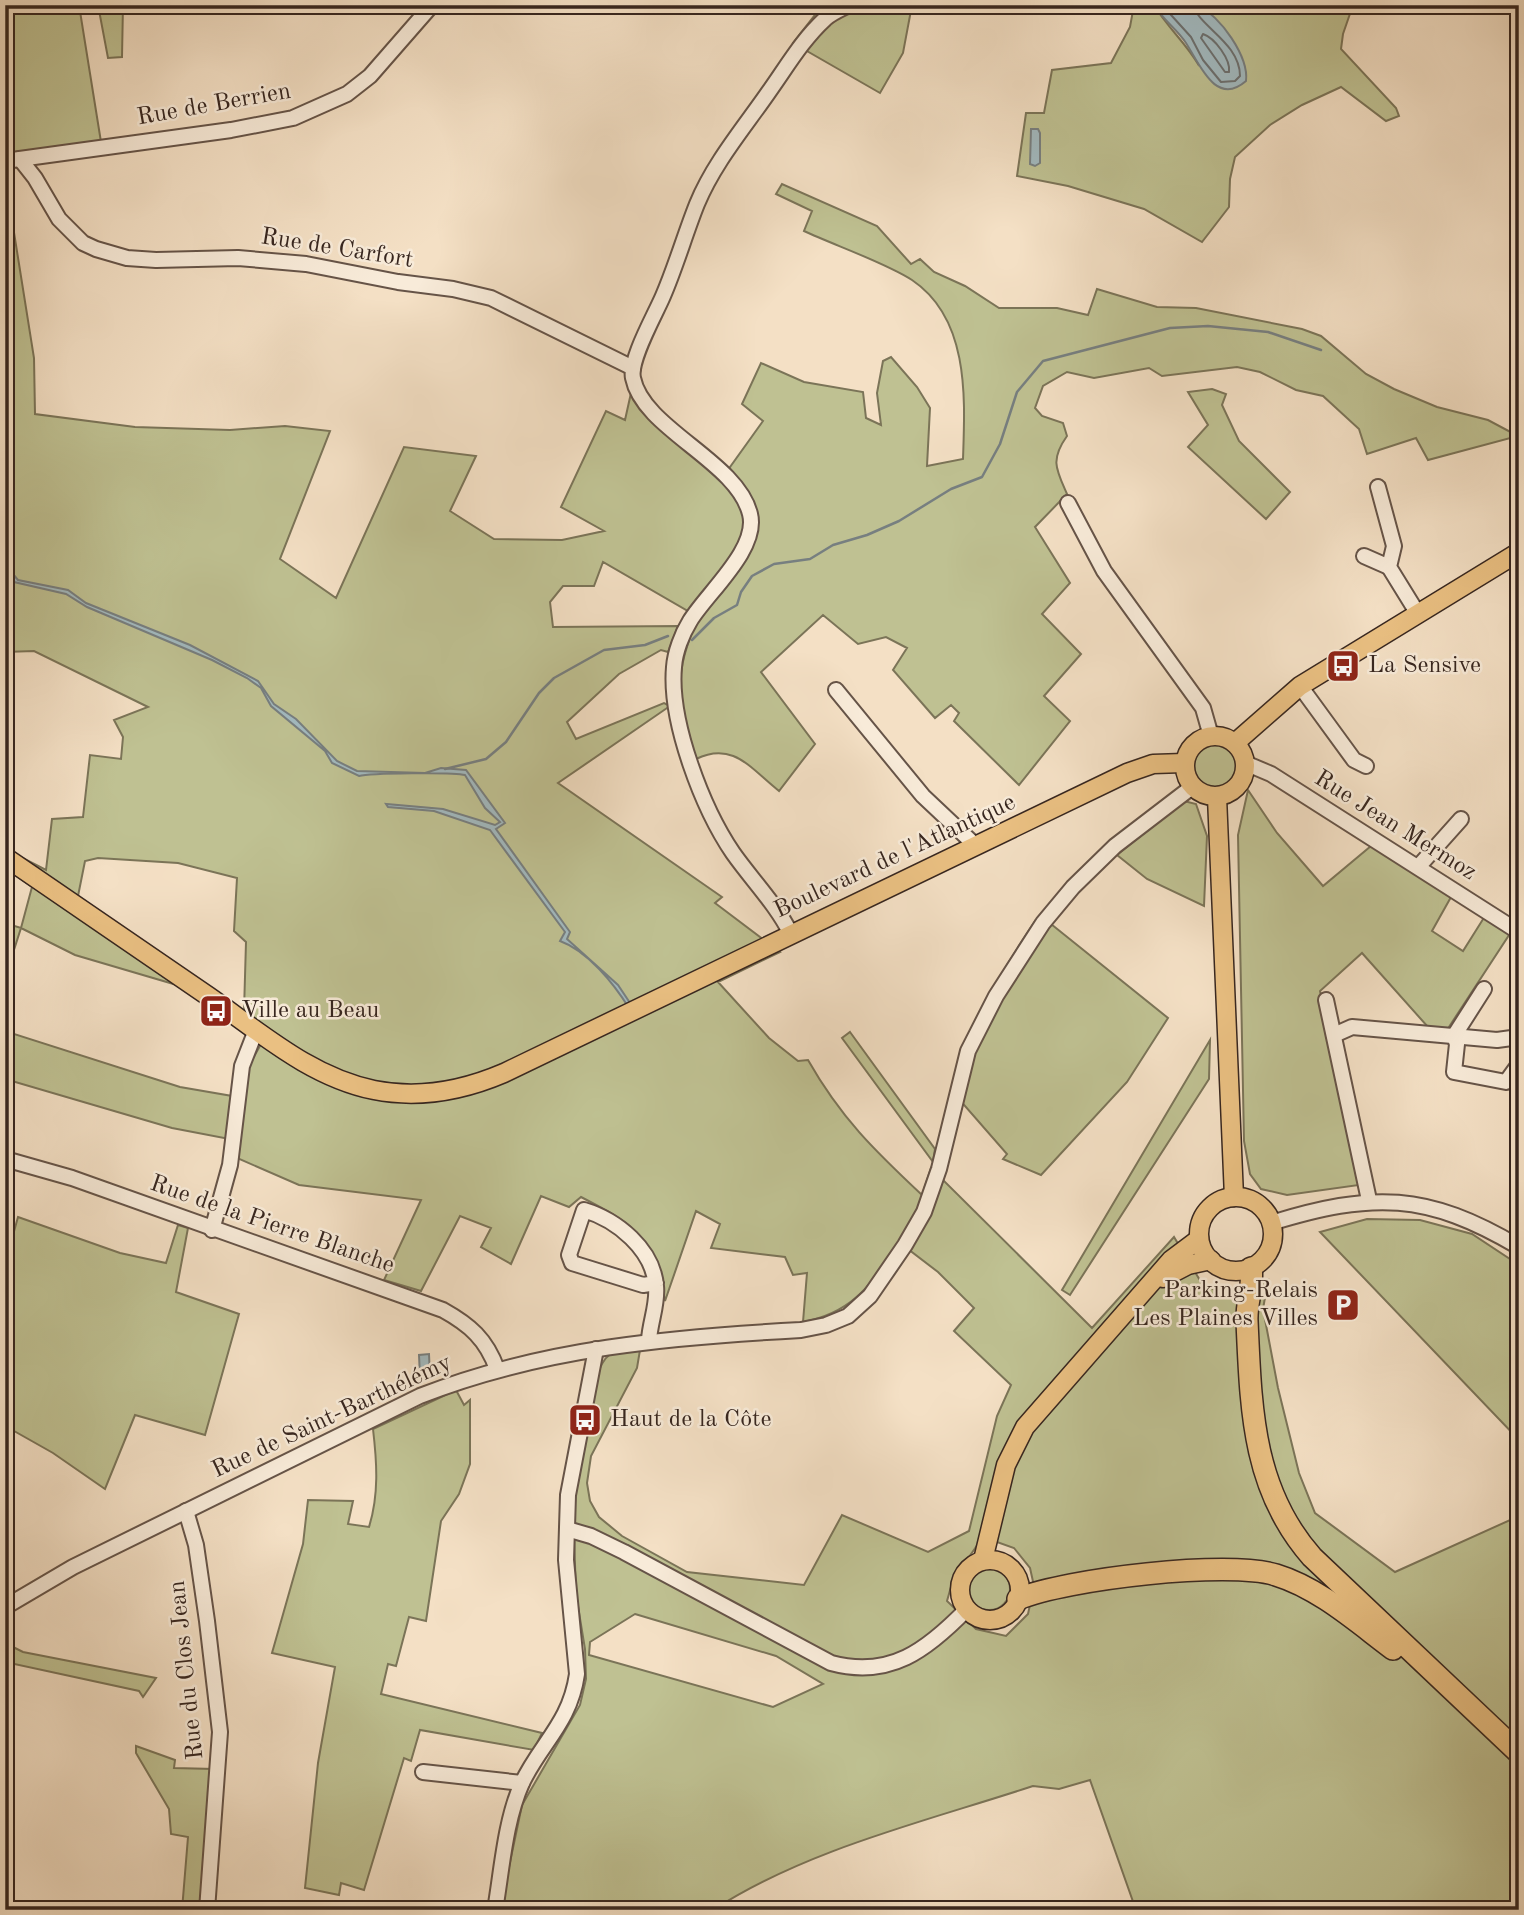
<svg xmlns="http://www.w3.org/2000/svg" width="1524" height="1915" viewBox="0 0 1524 1915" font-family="'Old Standard TT',serif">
  <rect width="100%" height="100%" fill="#f4e0c5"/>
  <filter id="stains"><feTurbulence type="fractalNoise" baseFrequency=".00286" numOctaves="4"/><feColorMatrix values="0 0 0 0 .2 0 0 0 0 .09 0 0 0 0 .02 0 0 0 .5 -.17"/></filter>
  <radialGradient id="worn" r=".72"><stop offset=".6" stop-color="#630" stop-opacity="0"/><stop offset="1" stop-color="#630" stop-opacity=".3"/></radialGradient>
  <g fill="#bfc192" stroke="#7b7458" stroke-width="2" fill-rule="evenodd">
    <path d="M5 5H79L101 142 5 155Z"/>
    <path d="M98 5H123L122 57 108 58Z"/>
    <path d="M829 5H912L903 53 880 93 793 43 818 11Z"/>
    <path d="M1134 5H1154C1167 27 1185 42 1198 64L1208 13 1197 5H1353L1343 34 1341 49 1396 108 1399 116 1386 121 1341 87 1302 105 1270 125 1235 157 1230 179 1229 207 1202 242 1144 209 1068 186 1017 176 1026 113H1044L1052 70 1111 63 1130 27Z"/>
    <path d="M5 176 34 358 35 414 135 427 230 430 285 426 330 431 280 559 336 598 404 447 476 456 450 511 494 539 562 540 604 531 561 507 606 411 625 420 631 393 658 424 718 476 730 467 763 421 742 404 761 363 804 382 863 392 866 418 881 425 877 393 883 361 891 357 917 387 930 408 927 466 963 459C965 399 970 319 912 280 886 263 834 245 804 231L812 211 776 194 782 184 877 226 911 264 920 259 934 272 965 286 999 308H1057L1088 315 1097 289 1157 307 1196 308 1302 329 1321 336 1366 374 1394 389 1437 407 1488 420 1518 436 1428 460 1416 438 1367 454 1359 429 1323 396 1296 390 1260 372 1237 367 1162 376 1149 368 1094 378 1067 372 1043 386 1035 408 1042 416 1063 423 1067 436C1050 460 1056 469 1067 494L1035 527 1070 583 1042 614 1081 654 1044 696 1070 721 1019 785 954 721 959 713 951 705 935 718 893 670 907 648 886 637 858 644 823 615 761 672 815 744 779 791C750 768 733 741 696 759 678 696 672 679 698 617L603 562 594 586H563L550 602 553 627 678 626 668 652 661 650 619 674 567 722 576 739 664 703 670 706 558 783 722 897 715 903 780 952 718 982 769 1038 798 1061 808 1060C841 1118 874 1150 922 1195L931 1168 1092 1328 1174 1237 1201 1282 1223 1295 1268 1280 1263 1309 1278 1388 1299 1473 1315 1513 1395 1572 1519 1516V1910H1136L1090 1780 1059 1789 1033 1786C927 1821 807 1849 713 1910H500L522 1805 580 1705 586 1679 585 1649 576 1594 573 1505 596 1378C606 1349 612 1352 640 1350L637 1368 591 1456 587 1483 590 1501 599 1517 622 1536 687 1572 804 1585 842 1515 928 1552 969 1531 997 1416 1011 1385 954 1331 974 1308 938 1272 900 1243C871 1283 855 1312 803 1322L807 1273 793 1275 785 1257 711 1248 720 1224 696 1211 665 1301C654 1237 637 1226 581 1197L569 1207 541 1196 511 1264 481 1247 491 1228 460 1216 421 1291 384 1280 421 1200 299 1185 237 1158 240 1141 172 1128 5 1079V1031L180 1087 244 1098 248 1067 269 1030 244 1011 246 942 234 931 237 878 178 863 98 858 85 861 75 911 187 988 75 955 21 928 5 978V923L21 928 32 887 5 868V849L46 870 52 819 83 817 90 755 121 759 123 737 114 720 148 707 34 651 5 652ZM983 1537 1014 1548 1030 1568 1034 1586 1028 1614 1006 1636 976 1629 947 1601 953 1580ZM635 1614 776 1656 823 1684 773 1707 589 1655 590 1642Z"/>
    <path d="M1212 389 1226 394 1222 405 1239 441 1290 492 1266 519 1188 447 1208 425 1188 392Z"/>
    <circle cx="1215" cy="766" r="21"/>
    <path d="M1248 790 1277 833 1323 886 1371 846 1451 897 1432 931 1463 951 1485 916 1511 932 1447 1030 1428 1027 1362 953 1320 991 1359 1185 1287 1195 1261 1189 1250 1174 1244 1141 1238 835Z"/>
    <path d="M1184 801 1196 804 1207 836 1204 906 1147 879 1117 855Z"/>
    <path d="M1035 921 1044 930 1051 924 1168 1018 1127 1082 1041 1175 1003 1159 1007 1154 951 1090C969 1025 998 977 1035 921Z"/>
    <path d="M850 1032 935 1149 933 1162 842 1038Z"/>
    <path d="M1210 1040 1209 1079 1070 1295 1062 1290Z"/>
    <path d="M18 1217 120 1253 166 1263 178 1225 188 1228 176 1292 239 1314 205 1435 135 1415 105 1489 53 1453 14 1431 5 1443V1233L13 1235Z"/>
    <path d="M1367 1219 1420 1220 1472 1234 1519 1265V1440L1320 1232Z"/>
    <path d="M456 1390 464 1405 470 1400V1464L459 1494 441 1521 426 1621 409 1617 396 1666 388 1664 381 1694 542 1733 534 1750 420 1730 411 1761 404 1758 364 1890 341 1883 339 1895 305 1888 318 1763 335 1667 272 1653 303 1544 308 1500 353 1501 348 1524 369 1527C379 1495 377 1463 373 1429Z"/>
    <circle cx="989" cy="1589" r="21"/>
    <path d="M5 1643 23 1652 156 1678 143 1697 139 1691 5 1662Z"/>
    <path d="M136 1746 175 1760 174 1768 214 1769 203 1910H182L188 1837 171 1834 169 1809 136 1753Z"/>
  </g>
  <g fill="#a2bac0" stroke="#777f80" stroke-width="2">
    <path d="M1154 5C1166 5 1187 1 1198 6 1220 15 1249 57 1246 81 1216 107 1200 65 1186 43 1177 29 1163 20 1154 5Z"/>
    <path d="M1031 129H1038L1040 133V163L1035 166 1030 164Z"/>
    <path d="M5 573 13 574 18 580 68 590 86 603 190 645 258 681 274 704 296 719 337 761 357 771 425 773 441 768 466 770 505 823 496 829 570 932 567 939 618 985 632 1006 629 1008C614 984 588 951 560 941L565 932 490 830 434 811 388 807 386 804 443 809 495 825 500 822 485 808 465 775C454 772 370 773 359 776L332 763 325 751 271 706 261 688 247 678 212 660 87 607 66 594 14 582Z"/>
    <path d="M429 1354 430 1376 420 1377 419 1355Z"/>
  </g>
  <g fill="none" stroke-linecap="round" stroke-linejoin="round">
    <g stroke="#6c7070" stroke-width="2">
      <path d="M1162 5 1191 37 1203 60 1221 82 1235 81 1240 76C1240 42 1196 25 1194 5"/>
      <path d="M1203 34C1215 38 1231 60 1229 72H1225L1201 38Z"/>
    </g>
    <g stroke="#777f80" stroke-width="2.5">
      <path d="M692 640 714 618 737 605 741 592 752 576 774 564 810 559 833 545 867 535 899 521 951 489 982 477 1000 444 1017 392 1043 361 1170 328 1208 326 1268 332 1321 350"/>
      <path d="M445 769 486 759 506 742 539 693 554 678 604 650 645 645 668 636"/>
    </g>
    <defs>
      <g id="minor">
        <path d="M20 159 35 178 59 219 83 243 96 249 127 258 156 260 238 258 306 264 398 282 453 289 491 298 633 368"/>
        <path d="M5 161 231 130 293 118 347 94 370 76 432 5"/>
        <path d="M1378 487 1394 546 1389 567 1418 614"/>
        <path d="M1068 503 1104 571 1203 708 1211 736"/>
        <path d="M1364 556 1389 567"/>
        <path d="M1300 686 1354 760 1366 766"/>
        <path d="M836 690 923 796 976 846"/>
        <path d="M1245 763 1271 774 1519 932"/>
        <path d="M1419 866 1461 819"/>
        <path d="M791 934C776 904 752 880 733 853 703 809 669 722 674 667 675 652 682 634 690 621 707 593 759 549 750 514 737 461 643 429 633 378 629 360 655 315 663 296 676 266 685 234 697 204 714 163 743 129 768 93 786 68 802 40 825 19 831 13 841 9 849 5"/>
        <path d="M1484 989 1454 1036 1457 1044 1454 1072 1506 1082 1519 1064"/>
        <path d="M1326 1000 1369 1200"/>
        <path d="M1334 1035 1352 1027 1497 1040 1519 1037"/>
        <path d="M5 1159 72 1178 443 1310C470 1325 486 1339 497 1369"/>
        <path d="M1271 1223C1373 1192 1426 1192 1519 1247"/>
        <path d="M212 1230 230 1165 242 1066 256 1030"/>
        <path d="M649 1340C650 1322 658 1304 656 1286 653 1249 617 1220 584 1210L569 1255 572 1263 643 1285 656 1283"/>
        <path d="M186 1511 196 1545 207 1621 220 1732 207 1910"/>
        <path d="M567 1529 591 1536 624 1552 831 1663C890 1679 927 1650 967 1609"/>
        <path d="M5 1607 73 1567 420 1396C542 1348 671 1337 801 1330L826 1325 848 1316 870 1296 905 1245 924 1212 939 1169 968 1051 996 996 1043 923 1073 887 1115 846 1192 787"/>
        <path d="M423 1772 522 1783"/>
        <path d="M495 1910C502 1869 505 1821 522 1783 541 1743 570 1723 577 1674L566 1560 568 1495 596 1349"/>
      </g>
      <g id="major">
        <circle cx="1215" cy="766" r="30"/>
        <path d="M1235 743 1300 686 1519 552"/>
        <path d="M1217 797 1234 1197"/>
        <path d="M5 857C73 903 140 950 208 996 260 1032 310 1077 374 1090 419 1099 462 1091 504 1073L1127 773 1153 764 1184 763"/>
        <circle cx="1236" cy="1234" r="37"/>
        <path d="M1163 1278 1188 1265 1211 1260"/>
        <path d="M983 1560 1006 1465 1025 1427 1171 1260 1199 1239"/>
        <circle cx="990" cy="1590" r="30"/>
      </g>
      <g id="highway">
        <path d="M1251 1268C1254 1285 1246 1303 1247 1321 1251 1408 1252 1489 1312 1557L1519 1753"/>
        <path d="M1018 1599C1065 1579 1229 1560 1276 1575 1319 1588 1358 1623 1393 1649"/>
      </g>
    </defs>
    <use href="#minor" stroke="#665448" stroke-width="18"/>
    <use href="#major" stroke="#37261f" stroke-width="21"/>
    <use href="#highway" stroke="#37261f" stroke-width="24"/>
    <use href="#minor" stroke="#f8ebd9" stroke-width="14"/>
    <use href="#major" stroke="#eac082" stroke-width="18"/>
    <use href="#highway" stroke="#eac082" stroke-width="21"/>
  </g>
  <defs>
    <symbol id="bus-square" viewBox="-11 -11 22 22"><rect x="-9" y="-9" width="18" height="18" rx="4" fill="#8f2418" stroke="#f8ebd9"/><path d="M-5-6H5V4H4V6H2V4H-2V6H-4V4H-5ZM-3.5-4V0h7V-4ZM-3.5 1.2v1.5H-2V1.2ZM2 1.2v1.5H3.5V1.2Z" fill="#fff"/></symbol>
    <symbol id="parking-square" viewBox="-11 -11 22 22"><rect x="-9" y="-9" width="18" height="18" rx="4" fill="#8f2418" stroke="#f8ebd9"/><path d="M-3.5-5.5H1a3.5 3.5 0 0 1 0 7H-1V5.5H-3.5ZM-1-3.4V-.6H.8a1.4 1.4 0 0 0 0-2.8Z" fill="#fff"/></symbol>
  </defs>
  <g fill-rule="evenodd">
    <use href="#bus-square" x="1324" y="647" width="38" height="38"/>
    <use href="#bus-square" x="197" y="992" width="38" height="38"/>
    <use href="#parking-square" x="1324" y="1286" width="38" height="38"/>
    <use href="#bus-square" x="566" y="1401" width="38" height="38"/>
  </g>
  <g text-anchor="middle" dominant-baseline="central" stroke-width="5" stroke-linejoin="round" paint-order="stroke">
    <g font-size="24" fill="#37261f" stroke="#f8ebd9">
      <text transform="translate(214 105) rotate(-10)">Rue de Berrien</text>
      <text transform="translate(337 249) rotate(9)">Rue de Carfort</text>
      <text transform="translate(1395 826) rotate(32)">Rue Jean Mermoz</text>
      <text transform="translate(895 857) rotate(-25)">Boulevard de l'Atlantique</text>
      <text transform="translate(272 1225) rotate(19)">Rue de la Pierre Blanche</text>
      <text transform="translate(332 1417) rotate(-25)">Rue de Saint-Barthélémy</text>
      <text transform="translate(187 1670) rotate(-96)">Rue du Clos Jean</text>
    </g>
    <g font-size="24" fill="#37261f" stroke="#f8ebd9" text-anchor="start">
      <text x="1368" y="666">La Sensive</text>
      <text x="241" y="1011">Ville au Beau</text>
      <text x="1318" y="1291" text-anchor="end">Parking-Relais<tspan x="1318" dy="28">Les Plaines Villes</tspan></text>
      <text x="610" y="1420">Haut de la Côte</text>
    </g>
  </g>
  <rect width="1524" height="1915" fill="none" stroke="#f4e0c5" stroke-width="28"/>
  <rect x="7" y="7" width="1510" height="1901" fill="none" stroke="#37261f" stroke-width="3.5"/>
  <rect x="14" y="14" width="1496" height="1887" fill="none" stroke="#37261f" stroke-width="2"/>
  <rect width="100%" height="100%" filter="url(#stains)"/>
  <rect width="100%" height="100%" fill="url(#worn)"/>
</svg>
